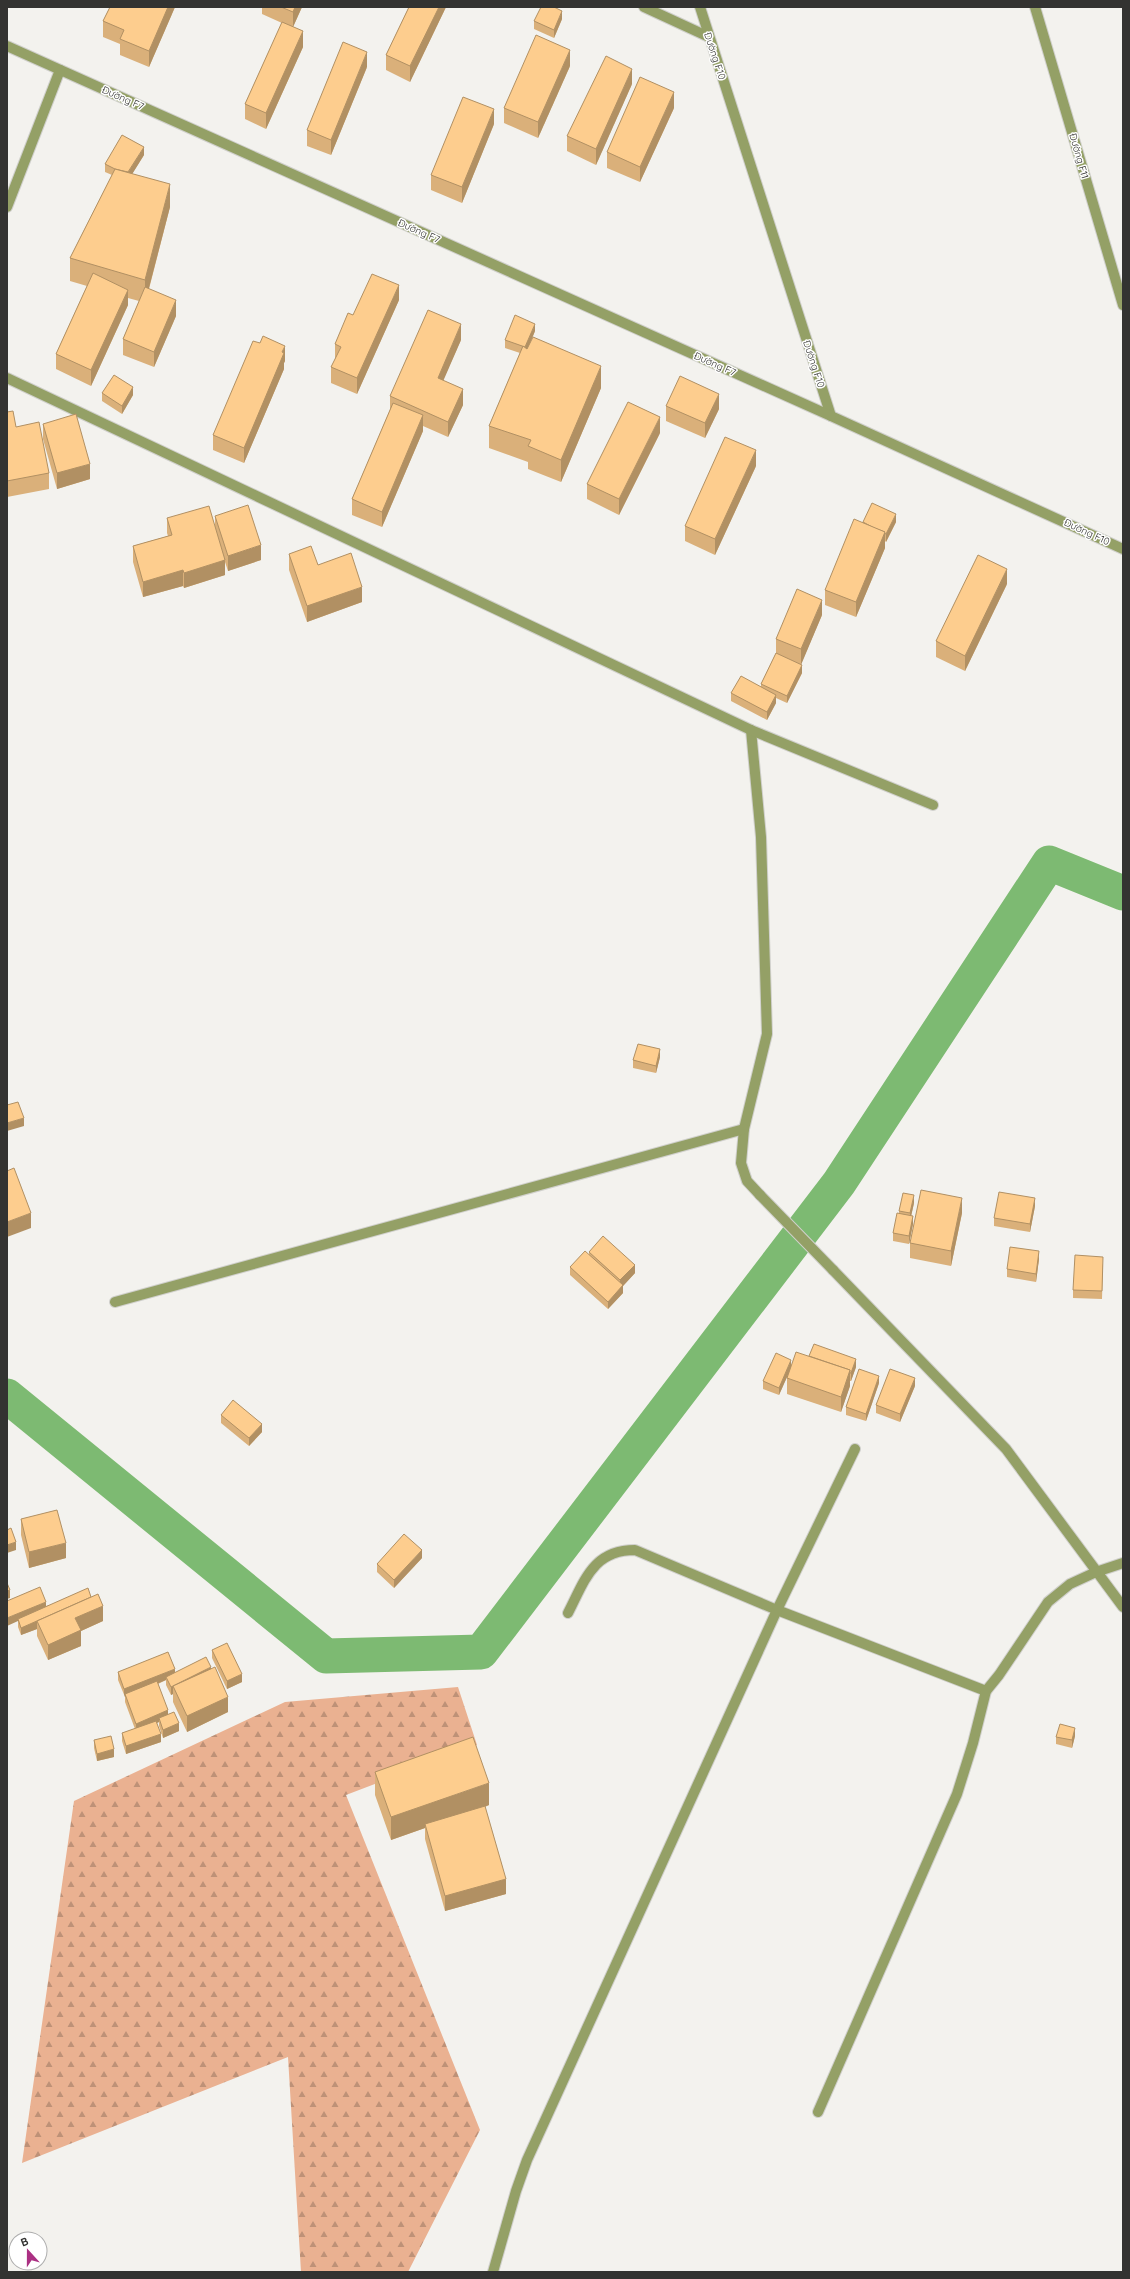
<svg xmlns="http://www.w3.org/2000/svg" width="1130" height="2279" viewBox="0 0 1130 2279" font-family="Quicksand,sans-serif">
  <defs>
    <pattern id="forest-firs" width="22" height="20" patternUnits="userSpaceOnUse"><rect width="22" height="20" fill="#eab191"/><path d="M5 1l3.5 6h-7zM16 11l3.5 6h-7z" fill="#be9177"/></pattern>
  </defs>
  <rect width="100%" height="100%" fill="#f3f2ee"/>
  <path fill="url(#forest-firs)" d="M458 1687 477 1745 346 1795 480 2130 408 2272H301L288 2057 22 2163 74 1801 285 1702Z"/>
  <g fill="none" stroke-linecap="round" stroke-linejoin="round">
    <path stroke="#7dba72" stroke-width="35" d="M7 1396 326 1656 481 1652 839 1183 1049 863 1123 893"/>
    <defs>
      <g id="lane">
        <path d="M751 730 761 837 767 1034 744 1129 741 1163 747 1181 760 1195"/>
        <path d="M833 1270 1006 1449 1123 1607"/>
        <path d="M1096 1572 1123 1563"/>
        <path d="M568 1613C585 1580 593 1550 635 1550L777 1610 986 1691"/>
      </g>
      <g id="street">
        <path d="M644 7 709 37"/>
        <path d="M700 7 831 416 1123 549"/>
        <path d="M1035 7 1123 305"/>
        <path d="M7 46 831 416"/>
        <path d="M7 207 60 70"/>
        <path d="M7 378 751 730 933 805"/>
        <path d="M760 1195 833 1270"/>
        <path d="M115 1302 744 1129"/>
        <path d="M818 2112 957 1794 973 1743 986 1691 999 1675 1048 1602 1070 1584 1096 1572"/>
        <path d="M493 2272 516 2191 527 2160 777 1610 855 1449"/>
      </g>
    </defs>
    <use href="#lane" stroke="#d0d0cc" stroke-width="12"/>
    <use href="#street" stroke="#d0d0cc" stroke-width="12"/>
    <use href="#lane" stroke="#94a066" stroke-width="10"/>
    <use href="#street" stroke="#94a066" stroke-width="10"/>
  </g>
  <g fill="#dab07a">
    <path d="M110 7H175L149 67 120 55V44L103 37V21Z"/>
    <path d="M262 7H302L293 27 303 47 266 129 245 119V104L282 23 262 14Z"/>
    <path d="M409 7H446L410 82 386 70V55Z"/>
    <path d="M562 19 554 38 534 29V21Z"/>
    <path d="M570 66 538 138 504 123V108Z"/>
    <path d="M367 67 331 155 307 146V130Z"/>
    <path d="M632 84 596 165 567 151V136Z"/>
    <path d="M674 108 640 182 607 168V152Z"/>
    <path d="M494 124 462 203 431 190V175Z"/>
    <path d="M144 155 132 174 170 207 149 289 176 316 154 367 123 355V339L139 301 128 298V305L91 386 56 369V354L87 286 70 281V258L112 175 105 172V164Z"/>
    <path d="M399 300 357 394 331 383V367L335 360V344L353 315Z"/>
    <path d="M535 331 531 341 601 388 561 482 528 469V462L489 448V426L520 353 505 348V340Z"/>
    <path d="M461 340 443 380 463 405 448 437 423 426V431L382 527 352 515V499L390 410V396Z"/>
    <path d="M260 343 285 361 284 363V369L244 463 213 450V435Z"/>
    <path d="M102 393 133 395 122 414 102 401Z"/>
    <path d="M666 406 719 409 705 438 666 421Z"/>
    <path d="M7 412 16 427 49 473V489L7 497Z"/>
    <path d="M43 424 90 479 57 489 43 439Z"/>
    <path d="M660 433 619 515 587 499V484Z"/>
    <path d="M756 466 715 555 685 541V526Z"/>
    <path d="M215 516 261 560 228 571 225 562V575L184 588 183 586 143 597 133 562V546L168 536 167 533V518L215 528Z"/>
    <path d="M863 522H896L886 542 885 541V548L856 617 825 605V590L863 523Z"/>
    <path d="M289 554 318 565 362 602 307 622 289 570Z"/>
    <path d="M1007 584 965 671 936 657V641Z"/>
    <path d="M822 615 801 664 802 673 787 703 776 698V703L767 720 731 701V693L761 687V684L776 653V639Z"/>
    <path d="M660 1057 656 1073 633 1068V1060Z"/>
    <path d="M914 1203 911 1216 913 1224 909 1244 893 1241V1233L899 1214V1211Z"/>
    <path d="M1035 1206 1030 1232 994 1226V1218Z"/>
    <path d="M962 1213 951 1266 910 1258V1243Z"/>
    <path d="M589 1252 635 1273 623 1286V1293L608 1309 570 1275V1267L589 1255Z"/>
    <path d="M1039 1259 1036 1282 1007 1277V1269Z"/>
    <path d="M1103 1264 1102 1299 1073 1298V1290Z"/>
    <path d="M809 1356 856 1367 851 1381H850V1386L841 1412 787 1394V1377L779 1395 763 1389V1381Z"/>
    <path d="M879 1383 866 1421 846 1415V1407Z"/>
    <path d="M915 1386 900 1422 876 1413V1405Z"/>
    <path d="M221 1415 262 1432 249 1446 221 1423Z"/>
    <path d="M21 1519 66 1558 29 1568 21 1535Z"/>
    <path d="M422 1558 394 1588 377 1572V1564Z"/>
    <path d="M91 1597 103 1621 81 1631V1646L48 1660 37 1636V1629L21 1635 18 1627V1621L7 1601 46 1606Z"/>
    <path d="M212 1650 242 1682 227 1689 212 1658Z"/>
    <path d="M211 1669 228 1712 187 1732 173 1702V1694L171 1695 166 1685V1680L158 1684 168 1714 179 1731 163 1738 159 1726V1722L157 1723 161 1742 126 1754 122 1741V1733L135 1729 125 1702V1697L118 1680V1672L175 1673Z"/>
    <path d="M1075 1736 1072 1748 1056 1744V1737Z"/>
    <path d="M94 1740 114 1757 97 1761 94 1748Z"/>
    <path d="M375 1772 489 1805 485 1807 506 1894 445 1911 425 1839V1828L391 1840 375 1795Z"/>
  </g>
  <g fill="#b19063">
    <path d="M168 7H175L149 67V51Z"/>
    <path d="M295 7H302L293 27V12Z"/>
    <path d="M439 7H446L410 82V66Z"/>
    <path d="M562 11V19L554 38V30Z"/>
    <path d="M303 31V47L266 129V113Z"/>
    <path d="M570 50V66L538 138V122Z"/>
    <path d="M367 52V67L331 155V140Z"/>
    <path d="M632 69V84L596 165V149Z"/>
    <path d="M674 92V108L640 182V167Z"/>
    <path d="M494 109V124L462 203V187Z"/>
    <path d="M144 147V155L126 184V176Z"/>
    <path d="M170 184V207L145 303V280Z"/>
    <path d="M399 285V300L357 394V378Z"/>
    <path d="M128 290V305L91 386V370Z"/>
    <path d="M176 300V316L154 367V352Z"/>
    <path d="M461 324V340L438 393V378Z"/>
    <path d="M535 324V331L525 355V347Z"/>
    <path d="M285 346V361L284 363V369L244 463V448L282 352Z"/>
    <path d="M601 366V388L561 482V460Z"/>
    <path d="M133 387V395L122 414V406Z"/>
    <path d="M463 389V405L448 437V422Z"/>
    <path d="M719 394V409L705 438V423Z"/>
    <path d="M423 415V431L382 527V512Z"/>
    <path d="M660 417V433L619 515V499Z"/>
    <path d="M756 450V466L715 555V539Z"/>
    <path d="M90 464V479L57 489V473Z"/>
    <path d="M896 514V522L886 542V534Z"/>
    <path d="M885 532V548L856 617V602Z"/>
    <path d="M261 545V560L228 571V556Z"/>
    <path d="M225 560V575L184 588V573Z"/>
    <path d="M1007 569V584L965 671V656Z"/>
    <path d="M183 570V586L143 597V582Z"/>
    <path d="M362 587V602L307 622V606Z"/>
    <path d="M822 600V615L801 665V649Z"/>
    <path d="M802 665V673L787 703V696Z"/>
    <path d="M776 695V703L767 720V712Z"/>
    <path d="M660 1049V1057L656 1073V1066Z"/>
    <path d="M24 1118V1126L7 1131V1123Z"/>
    <path d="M914 1195V1203L910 1221V1213Z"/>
    <path d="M962 1198V1213L951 1266V1251Z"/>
    <path d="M1035 1198V1206L1030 1232V1224Z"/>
    <path d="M31 1213V1228L7 1237V1222Z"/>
    <path d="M913 1216V1224L909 1244V1236Z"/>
    <path d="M1039 1251V1259L1036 1282V1274Z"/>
    <path d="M635 1265V1273L623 1286V1293L608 1309V1302L620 1287V1280Z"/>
    <path d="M856 1359V1367L851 1381V1373Z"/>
    <path d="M791 1360V1368L779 1395V1388Z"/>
    <path d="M850 1370V1386L841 1412V1397Z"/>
    <path d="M879 1376V1383L866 1421V1414Z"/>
    <path d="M915 1378V1386L900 1422V1414Z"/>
    <path d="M262 1424V1432L249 1446V1438Z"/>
    <path d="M16 1542V1550L7 1553V1545Z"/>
    <path d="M66 1543V1558L29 1568V1552Z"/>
    <path d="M422 1550V1558L394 1588V1580Z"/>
    <path d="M10 1590V1598L7 1599V1591Z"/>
    <path d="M91 1598 37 1621V1629L21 1635V1628Z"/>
    <path d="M46 1602V1610L18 1619V1621L7 1626V1618Z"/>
    <path d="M103 1606V1621L81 1631V1646L48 1660V1645L75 1618Z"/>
    <path d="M211 1667V1675L173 1686V1694L171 1695V1687Z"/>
    <path d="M175 1669V1677H166V1680L125 1697V1694L124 1697V1689Z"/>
    <path d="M242 1674V1682L227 1689V1681Z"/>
    <path d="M228 1697V1712L187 1732V1716Z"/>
    <path d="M168 1710V1718H159V1722L136 1731V1724Z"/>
    <path d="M179 1723V1731L163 1738V1730Z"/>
    <path d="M1075 1728V1736L1072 1748V1740Z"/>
    <path d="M161 1734V1742L126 1754V1746Z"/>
    <path d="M114 1749V1757L97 1761V1754Z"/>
    <path d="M489 1783V1805L426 1828 425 1824V1828L391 1840V1817Z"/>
    <path d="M506 1879V1894L445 1911V1896Z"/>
    <path d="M8 1918V1926L7 1927V1919Z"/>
  </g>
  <g fill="#fdcd8e" stroke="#b19063">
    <path d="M110 7H168L149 51 120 39 124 30 103 21Z"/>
    <path d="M281 7H295L293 12Z"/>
    <path d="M409 7H439L410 66 386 55Z"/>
    <path d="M541 7H554L562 11 554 30 534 21Z"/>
    <path d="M282 22 303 31 266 113 245 104Z"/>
    <path d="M536 35 570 50 538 122 504 108Z"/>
    <path d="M343 42 367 52 331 140 307 130Z"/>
    <path d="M606 56 632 69 596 149 567 136Z"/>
    <path d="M640 77 674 92 640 167 607 152Z"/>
    <path d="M463 97 494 109 462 187 431 175Z"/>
    <path d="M122 135 144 147 128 172 115 169 105 164Z"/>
    <path d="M115 169 170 184 145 280 70 258Z"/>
    <path d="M93 273 128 290 91 370 56 354Z"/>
    <path d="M372 274 399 285 357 378 331 367 341 347 335 344 348 313 353 315Z"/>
    <path d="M145 287 176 300 154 352 123 339Z"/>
    <path d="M428 310 461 324 438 378 463 389 448 422 390 396Z"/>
    <path d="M515 315 535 324 525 347 505 340Z"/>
    <path d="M263 336 285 346 282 352 284 353 244 448 213 435 253 341 260 343Z"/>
    <path d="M533 337 601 366 561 460 528 446 531 440 489 426 523 346 527 349Z"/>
    <path d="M114 375 133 387 122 406 102 393Z"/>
    <path d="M680 376 719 394 705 423 666 406Z"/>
    <path d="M628 402 660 417 619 499 587 484Z"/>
    <path d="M393 403 423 415 382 512 352 499Z"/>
    <path d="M13 411 16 427 39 422 49 473 7 481V412Z"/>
    <path d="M76 414 90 464 57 473 43 424Z"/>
    <path d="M725 437 756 450 715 539 685 526Z"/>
    <path d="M872 503 896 514 886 534 884 533 885 532 874 528 863 522Z"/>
    <path d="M248 505 261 545 228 556 215 516Z"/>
    <path d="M209 506 225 560 184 573 183 570 143 582 133 546 172 535 167 518Z"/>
    <path d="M854 519 885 532 856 602 825 590Z"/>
    <path d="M311 546 318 565 351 553 362 587 307 606 289 554Z"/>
    <path d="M978 555 1007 569 965 656 936 641Z"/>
    <path d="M797 589 822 600 801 649 776 639Z"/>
    <path d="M776 653 802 665 787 696 761 684Z"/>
    <path d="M741 676 776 695 767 712 731 693Z"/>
    <path d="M638 1044 660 1049 656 1066 633 1060Z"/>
    <path d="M18 1102 24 1118 7 1123V1105Z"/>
    <path d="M14 1168 31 1213 7 1222V1171Z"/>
    <path d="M921 1190 962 1198 951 1251 910 1243Z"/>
    <path d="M999 1192 1035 1198 1030 1224 994 1218Z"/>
    <path d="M903 1193 914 1195 910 1213 899 1211Z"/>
    <path d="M897 1213 913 1216 909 1236 893 1233Z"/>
    <path d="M603 1236 635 1265 620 1280 589 1252Z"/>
    <path d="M1010 1247 1039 1251 1036 1274 1007 1269Z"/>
    <path d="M585 1251 623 1285 608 1302 570 1267Z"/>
    <path d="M1075 1255 1103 1257 1102 1291 1073 1290Z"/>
    <path d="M814 1344 856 1359 851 1373H850V1370L809 1356Z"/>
    <path d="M796 1352 850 1370 841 1397 787 1378Z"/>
    <path d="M776 1353 791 1360 779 1388 763 1381Z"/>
    <path d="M859 1369 879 1376 866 1414 846 1407Z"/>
    <path d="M890 1369 915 1378 900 1414 876 1405Z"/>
    <path d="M233 1400 262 1424 249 1438 221 1415Z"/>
    <path d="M57 1510 66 1543 29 1552 21 1519Z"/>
    <path d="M11 1528 16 1542 7 1545V1530Z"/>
    <path d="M404 1534 422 1550 394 1580 377 1564Z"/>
    <path d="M7 1583 10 1590 7 1591Z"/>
    <path d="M40 1587 46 1602 7 1618V1601Z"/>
    <path d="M88 1588 91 1597 21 1628 18 1619Z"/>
    <path d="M98 1594 103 1606 75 1618 81 1630 48 1645 37 1621Z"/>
    <path d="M227 1643 242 1674 227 1681 212 1650Z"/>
    <path d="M168 1652 175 1669 124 1689 118 1672Z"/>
    <path d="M206 1657 211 1667 171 1687 166 1677Z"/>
    <path d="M215 1667 228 1697 187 1716 173 1686Z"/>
    <path d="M157 1681 168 1710 136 1724 125 1694Z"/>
    <path d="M174 1712 179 1723 163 1730 159 1718Z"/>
    <path d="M156 1721 161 1734 126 1746 122 1733Z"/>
    <path d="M1060 1724 1075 1728 1072 1740 1056 1737Z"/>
    <path d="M111 1736 114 1749 97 1754 94 1740Z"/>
    <path d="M473 1737 489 1783 391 1817 375 1772Z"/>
    <path d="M485 1806 506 1879 445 1896 425 1824Z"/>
  </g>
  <g text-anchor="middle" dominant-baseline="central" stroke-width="3" stroke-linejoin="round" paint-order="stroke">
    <g font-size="10" fill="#333331" stroke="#fff">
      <text transform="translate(715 56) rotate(72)">Đường F10</text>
      <text transform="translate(123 98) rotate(24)">Đường F7</text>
      <text transform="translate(1079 156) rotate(74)">Đường F11</text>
      <text transform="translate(419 231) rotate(24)">Đường F7</text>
      <text transform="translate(715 364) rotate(24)">Đường F7</text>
      <text transform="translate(814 364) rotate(72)">Đường F10</text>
      <text transform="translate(1087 532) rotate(25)">Đường F10</text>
    </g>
  </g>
  <rect width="1130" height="2279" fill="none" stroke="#333331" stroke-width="16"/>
  <g transform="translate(28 2251) rotate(339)"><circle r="19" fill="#ffffff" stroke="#adadad"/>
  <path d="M0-3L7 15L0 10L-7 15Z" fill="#ab3083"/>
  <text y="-6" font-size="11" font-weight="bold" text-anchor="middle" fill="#333331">B</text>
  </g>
</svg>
